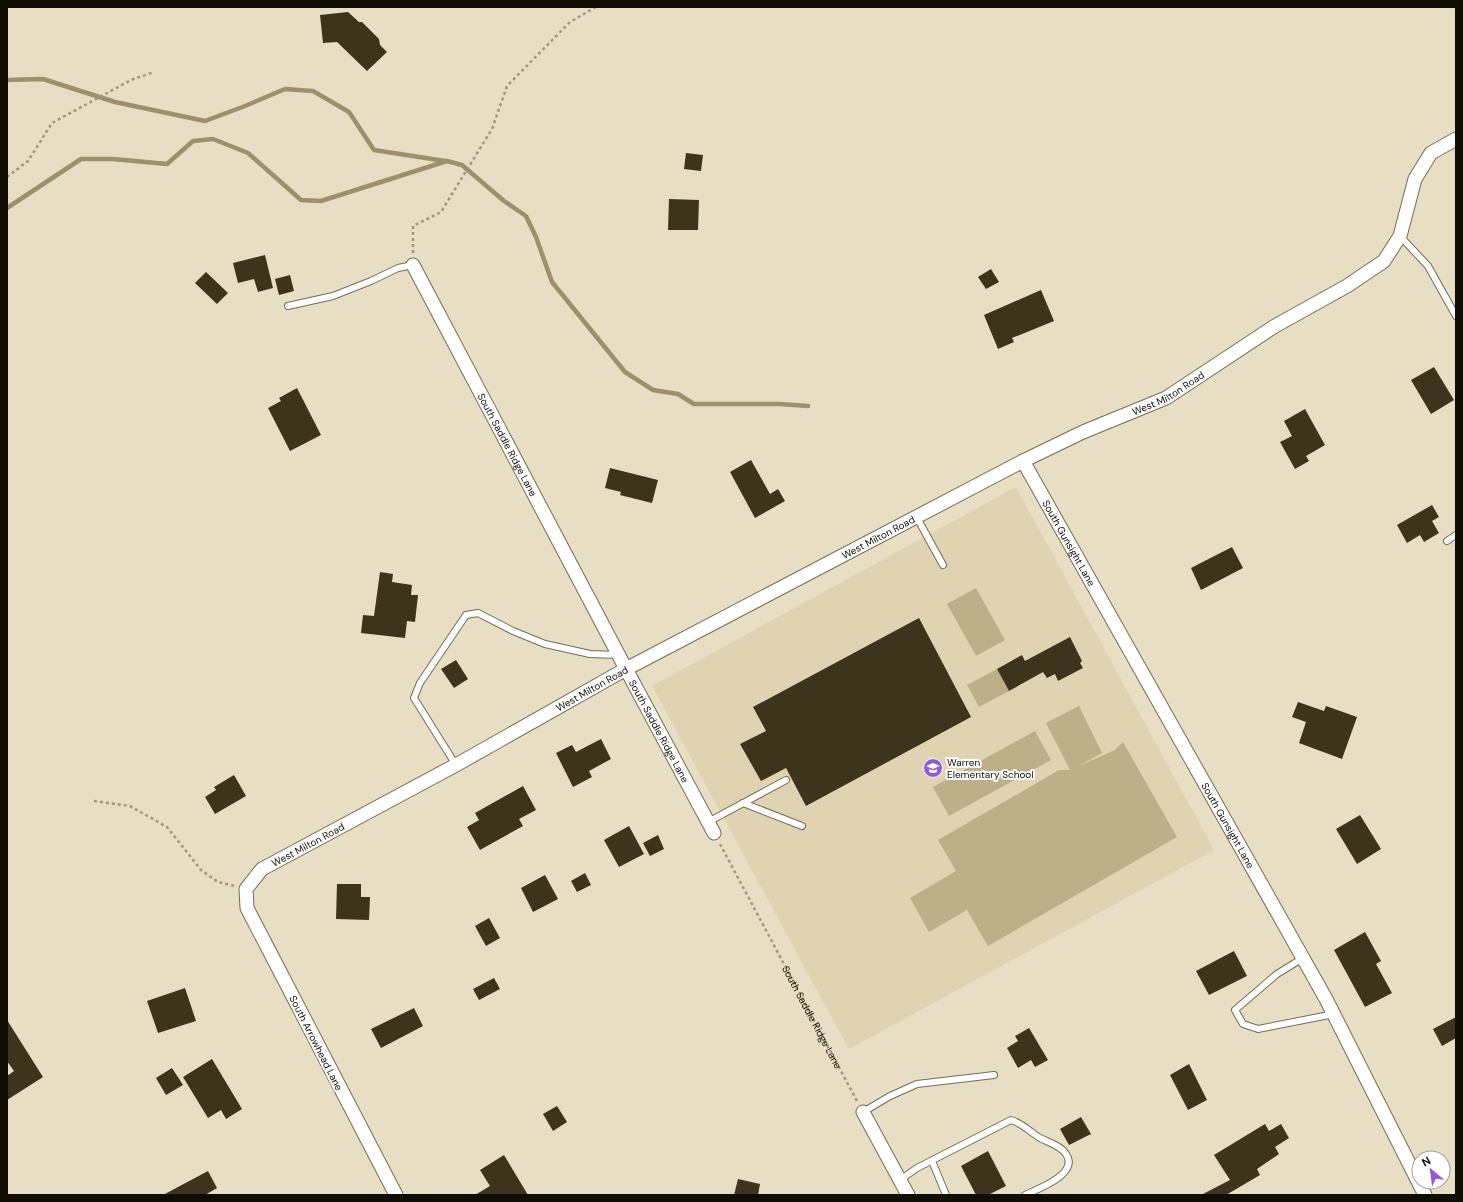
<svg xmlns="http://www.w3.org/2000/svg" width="1463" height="1202" viewBox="0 0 1463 1202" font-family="'DM Sans',sans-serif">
  <rect width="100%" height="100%" fill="#e8dec3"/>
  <path fill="#dfd3b1" d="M1016 487 1214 850 849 1049 652 686Z"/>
  <g fill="#bdb089">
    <path d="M976 588 1005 640 976 656 947 604Z"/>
    <path d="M997 669 1009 691 979 707 967 685Z"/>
    <path d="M1079 706 1102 753 1079 766 1115 750 1123 742 1177 837 988 946 967 910 929 932 910 898 956 871 938 840 1059 770H1070L1046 723Z"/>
    <path d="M1035 731 1051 760 949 816 933 787Z"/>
  </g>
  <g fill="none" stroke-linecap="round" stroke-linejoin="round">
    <g stroke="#9d906a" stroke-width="4.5">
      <path d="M7 80 43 79 115 102 205 121 245 106 285 89 313 91 349 112 374 150 445 161"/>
      <path d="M7 208 81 159H113L167 164 193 141 213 139 248 153 301 200 321 201 447 161 462 165 504 201 526 216 536 237 552 282 625 372 653 390 678 394 694 404H780L808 406"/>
    </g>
  </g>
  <g fill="#3c341d">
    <path d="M348 12 359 22H362L379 39 380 45 387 52 367 71 337 42 323 43 320 15Z"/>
    <path d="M686 153 703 155 701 171 684 169Z"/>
    <path d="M669 199 699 200 698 230H668Z"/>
    <path d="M265 255 273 288 258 292 254 279 238 283 233 263Z"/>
    <path d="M991 269 999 282 986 289 978 277Z"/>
    <path d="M206 272 228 293 217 304 195 283Z"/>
    <path d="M290 275 294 291 279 295 275 279Z"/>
    <path d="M1041 290 1054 321 1012 338 1014 342 998 349 984 315Z"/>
    <path d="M1434 367 1454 400 1431 414 1411 380Z"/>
    <path d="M297 388 321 435 290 451 268 408 281 401 279 398Z"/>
    <path d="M1305 409 1325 445 1306 456 1309 461 1295 469 1280 442 1292 436 1284 421Z"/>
    <path d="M751 460 770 494 778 489 785 501 755 518 730 472Z"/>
    <path d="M610 468 658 480 652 503 620 495 621 492 605 488Z"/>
    <path d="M1432 505 1439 517 1432 521 1439 533 1424 542 1420 535 1407 543 1397 525Z"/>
    <path d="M1232 547 1243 568 1201 590 1191 568Z"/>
    <path d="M380 572 393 574 392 582 412 585 411 595H418L415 622 407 621 405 638 361 633 363 615 374 616Z"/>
    <path d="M919 618 971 717 806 806 786 768 761 781 740 744 766 731 753 707Z"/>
    <path d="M1070 637 1082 661 1080 663 1083 668 1058 681 1055 674 1047 678 1043 672 1009 691 997 669 1022 655 1025 661Z"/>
    <path d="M456 660 468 679 454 688 441 669Z"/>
    <path d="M1298 702 1324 711 1326 706 1357 717 1342 759 1299 743 1306 722 1292 717Z"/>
    <path d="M601 739 611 759 589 771 592 777 573 787 556 753 572 745 576 752Z"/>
    <path d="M234 775 246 796 215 814 205 797 216 790 214 787Z"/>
    <path d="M523 786 536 810 519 819 523 826 480 850 467 827 479 820 475 813Z"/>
    <path d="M1360 815 1381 849 1357 864 1336 829Z"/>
    <path d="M629 826 644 854 619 867 604 840Z"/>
    <path d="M658 835 664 849 650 856 643 843Z"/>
    <path d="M585 873 591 885 577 892 571 881Z"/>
    <path d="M545 875 558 899 533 912 521 888Z"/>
    <path d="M337 884H361V897H370L369 920 336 919Z"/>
    <path d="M489 918 500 938 486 946 475 926Z"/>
    <path d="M1365 932 1381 961 1376 964 1392 993 1365 1007 1334 950Z"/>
    <path d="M1234 951 1247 976 1209 995 1196 971Z"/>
    <path d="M494 978 500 989 479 1000 473 989Z"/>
    <path d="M185 988 196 1021 158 1033 147 1001Z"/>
    <path d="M414 1008 423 1026 381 1048 371 1029Z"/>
    <path d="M1456 1017V1038L1442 1046 1433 1029Z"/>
    <path d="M7 1020 43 1077 7 1100V1076L14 1071 7 1061Z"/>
    <path d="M1029 1028 1048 1060 1035 1067 1031 1060 1018 1068 1007 1048 1018 1041 1015 1036Z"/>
    <path d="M212 1059 242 1109 226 1119 221 1110 208 1118 183 1077Z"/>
    <path d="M1189 1064 1207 1100 1188 1110 1170 1075Z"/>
    <path d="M172 1068 183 1085 166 1095 156 1078Z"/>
    <path d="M557 1106 567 1122 553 1131 543 1114Z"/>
    <path d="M1081 1117 1091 1134 1069 1145 1060 1129Z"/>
    <path d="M1265 1124 1269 1131 1281 1124 1289 1138 1275 1147 1279 1154 1257 1169 1260 1175 1226 1195H1201L1230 1180 1214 1155Z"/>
    <path d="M988 1151 1006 1186 988 1195H976L961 1166Z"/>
    <path d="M504 1155 528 1195H475L490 1186 480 1170Z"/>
    <path d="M208 1171 217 1188 205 1195H163Z"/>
    <path d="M738 1179 760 1184 758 1195H734Z"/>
  </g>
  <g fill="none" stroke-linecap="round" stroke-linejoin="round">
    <defs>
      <g id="lane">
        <path d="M1400 236 1428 266 1456 316"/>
        <path d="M288 306 333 296 371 281 398 268 413 265"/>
        <path d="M916 516 943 565"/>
        <path d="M1447 541 1456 535"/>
        <path d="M456 765 414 698 420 683 466 615 478 613 513 631 545 644 590 654 618 655"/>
        <path d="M743 803 802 826"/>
        <path d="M708 822 786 780"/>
        <path d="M1303 958 1277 974 1235 1010 1243 1024 1258 1029 1334 1014"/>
        <path d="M863 1112 890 1096 917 1084 994 1075"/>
        <path d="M932 1161 946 1195"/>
        <path d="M900 1180 917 1168 1011 1120C1022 1123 1030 1132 1040 1138 1048 1142 1061 1146 1066 1154 1080 1174 1037 1189 1025 1195"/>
      </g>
      <g id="street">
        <path id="s2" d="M413 265 626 669 714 833"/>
        <path id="s3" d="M1023 461 1326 999 1425 1195"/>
        <path d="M863 1112 908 1195"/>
        <path id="s4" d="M396 1195 247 908 246 889 262 869 456 765 626 669 1023 461 1083 432 1166 398 1275 326 1347 286 1384 261 1400 236 1415 179 1431 153 1456 139"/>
      </g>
    </defs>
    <use href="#lane" stroke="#756c54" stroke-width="8"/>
    <use href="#street" stroke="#756c54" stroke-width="15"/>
    <g stroke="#a09883" stroke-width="2.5" stroke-dasharray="3 3" stroke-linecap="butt">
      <path d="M7 177 28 161 52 123 131 80 154 72"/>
      <path d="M413 253V226L441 212 492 129 507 86 570 22 596 7"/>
      <path d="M94 801 130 806 167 827 201 870 218 882 235 886"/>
      <path id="s1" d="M720 844 857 1101"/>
    </g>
    <use href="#lane" stroke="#fff" stroke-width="6"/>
    <use href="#street" stroke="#fff" stroke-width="13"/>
  </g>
  <defs>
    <symbol id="school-disc" viewBox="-11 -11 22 22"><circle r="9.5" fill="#905bd4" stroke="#fff"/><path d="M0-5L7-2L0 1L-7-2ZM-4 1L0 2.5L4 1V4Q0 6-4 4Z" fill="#fff"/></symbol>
  </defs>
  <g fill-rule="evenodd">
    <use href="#school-disc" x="922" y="757" width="22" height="22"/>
  </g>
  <g text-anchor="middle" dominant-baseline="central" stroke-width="4" stroke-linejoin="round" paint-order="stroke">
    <g font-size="10" fill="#0f0c04" stroke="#fff">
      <text stroke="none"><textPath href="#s4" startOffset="1392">West Milton Road</textPath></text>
      <text stroke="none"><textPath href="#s2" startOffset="203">South Saddle Ridge Lane</textPath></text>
      <text stroke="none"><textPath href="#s4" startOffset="1068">West Milton Road</textPath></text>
      <text stroke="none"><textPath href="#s3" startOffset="94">South Gunsight Lane</textPath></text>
      <text stroke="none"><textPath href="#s4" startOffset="744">West Milton Road</textPath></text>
      <text stroke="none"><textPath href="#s2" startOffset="527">South Saddle Ridge Lane</textPath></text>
      <text stroke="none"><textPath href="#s3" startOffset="418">South Gunsight Lane</textPath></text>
      <text stroke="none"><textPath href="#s4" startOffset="420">West Milton Road</textPath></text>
      <text stroke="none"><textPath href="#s1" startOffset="196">South Saddle Ridge Lane</textPath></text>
      <text transform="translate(316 1043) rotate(63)">South Arrowhead Lane</text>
    </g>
    <g font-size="10" fill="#0f0c04" stroke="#fff" text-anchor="start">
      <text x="947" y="762">Warren<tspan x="947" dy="12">Elementary School</tspan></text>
    </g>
  </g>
  <rect width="1463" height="1202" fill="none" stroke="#0f0c04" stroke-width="16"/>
  <g transform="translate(1431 1170) rotate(331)"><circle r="19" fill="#ffffff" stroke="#9f9e9b"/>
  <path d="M0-3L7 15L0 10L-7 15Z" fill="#905bd4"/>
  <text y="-6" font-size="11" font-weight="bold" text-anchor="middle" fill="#0f0c04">N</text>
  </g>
</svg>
